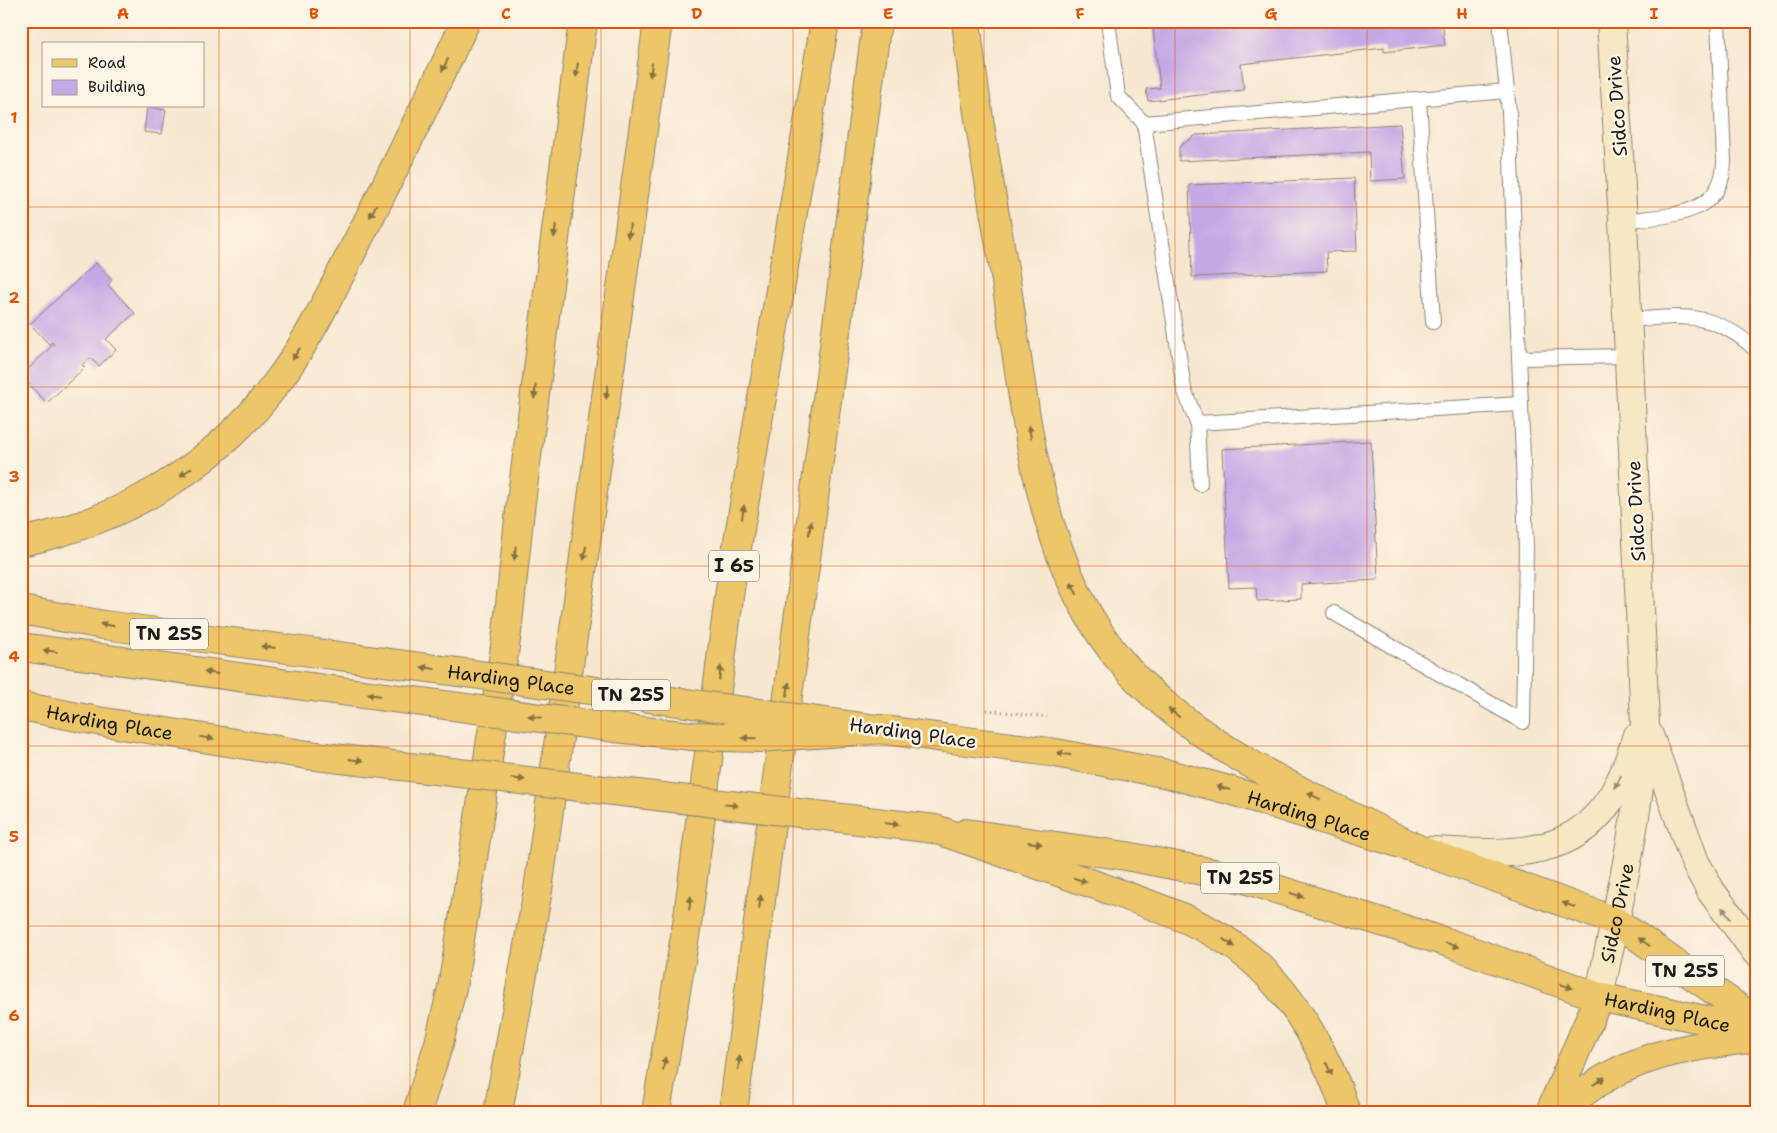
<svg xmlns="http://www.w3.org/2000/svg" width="1777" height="1133" viewBox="0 0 1777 1133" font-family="'Shantell Sans',sans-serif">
  <rect width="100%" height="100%" fill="#fcf5e5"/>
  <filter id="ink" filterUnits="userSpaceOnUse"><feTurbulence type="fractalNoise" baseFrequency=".02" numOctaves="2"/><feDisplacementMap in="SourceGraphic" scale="10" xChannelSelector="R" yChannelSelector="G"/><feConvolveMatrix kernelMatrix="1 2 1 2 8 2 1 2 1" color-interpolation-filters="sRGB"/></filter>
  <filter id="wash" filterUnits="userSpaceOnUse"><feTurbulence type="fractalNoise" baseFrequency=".0096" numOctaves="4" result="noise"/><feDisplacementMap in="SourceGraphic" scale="20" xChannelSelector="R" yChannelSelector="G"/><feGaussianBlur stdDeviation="1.12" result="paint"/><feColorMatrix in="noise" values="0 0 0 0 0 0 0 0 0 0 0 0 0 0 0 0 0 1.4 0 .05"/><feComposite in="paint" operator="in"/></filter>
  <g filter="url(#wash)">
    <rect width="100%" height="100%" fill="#f8e7d0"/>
    <g id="blocks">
      <g fill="#c4aae5">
        <path d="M1152 21H1442L1445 45 1384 52V48L1241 64 1244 90 1148 101 1146 89 1160 88Z"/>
        <path d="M147 107 166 110 162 134 144 132Z"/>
        <path d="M1400 124 1405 179 1370 181 1369 152 1179 161V147L1196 135Z"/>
        <path d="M1354 178 1357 251 1326 252 1327 271 1192 277 1189 185Z"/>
        <path d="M96 263 112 280 108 285 135 313 106 339 116 350 99 366 90 358 82 365 85 367 47 403 21 376 54 344 52 342 50 345 30 324Z"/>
        <path d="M1371 441 1378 580 1301 584V599L1257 601 1256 587 1229 588 1222 449Z"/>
      </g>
    </g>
  </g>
  <g filter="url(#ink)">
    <use href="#blocks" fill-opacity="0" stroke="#8a8276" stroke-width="1"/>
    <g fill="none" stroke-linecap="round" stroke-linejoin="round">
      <defs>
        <g id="service">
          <path d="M1108 21 1118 96 1144 123"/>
          <path d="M1507 91 1144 123 1184 389 1197 423 1521 404"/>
          <path d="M1419 99 1433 322"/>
          <path d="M1623 221C1667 215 1724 218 1724 160L1718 21"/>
          <path d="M1628 320C1681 316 1713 310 1756 350"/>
          <path d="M1519 358 1629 356"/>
          <path d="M1197 423 1200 484"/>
          <path d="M1334 613 1523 722 1526 547 1521 404 1509 112 1500 21"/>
        </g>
        <g id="secondary">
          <path d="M1649 735 1695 862 1711 891 1756 952"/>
          <path d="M1431 851C1537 857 1603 857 1636 738"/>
          <path id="s1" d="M1599 997C1618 906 1640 817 1645 724L1623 221 1611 21"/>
        </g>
        <g id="primary">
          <path d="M21 610 104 625 317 653"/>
          <path id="s2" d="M21 706 98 721 308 755"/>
          <path id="s3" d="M944 738 1050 752 1168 774 1229 790 1420 850 1615 921 1756 1020"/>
          <path id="s4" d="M966 833 1126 856 1244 879 1449 943 1599 997 1756 1031"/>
        </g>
        <g id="motorway">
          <path d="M966 21C975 106 991 190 1005 275 1027 413 1035 583 1143 685 1221 760 1325 802 1420 850"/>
          <path d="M21 542C122 521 213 468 275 385 308 342 331 292 356 244 394 171 430 96 466 21"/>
          <path d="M21 647 311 687"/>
          <path d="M935 829C988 847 1040 866 1093 884 1147 904 1205 920 1250 958 1294 995 1329 1058 1346 1112"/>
          <path d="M417 1112 439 1043 452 988 472 865 507 633 520 510 583 21"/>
          <path d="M498 1112 538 890 658 21"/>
          <path d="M656 1112 687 924 730 589 825 21"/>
          <path d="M733 1112 877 21"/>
          <path d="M1550 1112 1599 997"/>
          <path d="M1561 1112C1618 1056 1680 1048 1756 1038"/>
        </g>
      </defs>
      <use href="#service" stroke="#8a8276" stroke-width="16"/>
      <use href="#secondary" stroke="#8a8276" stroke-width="30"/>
      <use href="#primary" stroke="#8a8276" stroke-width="30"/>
      <use href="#motorway" stroke="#8a8276" stroke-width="30"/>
      <path stroke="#8a8276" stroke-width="3" stroke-dasharray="1 4" stroke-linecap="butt" d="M987 710 1047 717"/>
      <use href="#service" stroke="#fff" stroke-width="14"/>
      <use href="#secondary" stroke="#f7e8c3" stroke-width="28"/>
      <use href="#primary" stroke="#ecc669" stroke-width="28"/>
      <use href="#motorway" stroke="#ecc669" stroke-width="28"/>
      <defs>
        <g id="primary-bridge">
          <path id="s5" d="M317 653 944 738"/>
          <path d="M308 755 935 829"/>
        </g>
        <path id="motorway-bridge" d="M311 687 615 728 692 736 758 738 885 729"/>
      </defs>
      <use href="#primary-bridge" stroke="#8a8276" stroke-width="30" stroke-linecap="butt"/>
      <use href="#motorway-bridge" stroke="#8a8276" stroke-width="30" stroke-linecap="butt"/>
      <use href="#primary-bridge" stroke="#ecc669" stroke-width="28"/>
      <use href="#motorway-bridge" stroke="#ecc669" stroke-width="28"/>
    </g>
    <defs><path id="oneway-solid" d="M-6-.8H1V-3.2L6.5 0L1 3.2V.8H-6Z" transform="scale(1.25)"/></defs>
    <g fill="#847142">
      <use href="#oneway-solid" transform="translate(445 65) rotate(116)"/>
      <use href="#oneway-solid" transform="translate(577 70) rotate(97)"/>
      <use href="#oneway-solid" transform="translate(651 70) rotate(98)"/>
      <use href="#oneway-solid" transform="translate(373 211) rotate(117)"/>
      <use href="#oneway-solid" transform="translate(555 231) rotate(97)"/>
      <use href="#oneway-solid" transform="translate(629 231) rotate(98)"/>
      <use href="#oneway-solid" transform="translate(296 354) rotate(123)"/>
      <use href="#oneway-solid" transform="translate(535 392) rotate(97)"/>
      <use href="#oneway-solid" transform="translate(607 392) rotate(98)"/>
      <use href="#oneway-solid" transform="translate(1030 432) rotate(-99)"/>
      <use href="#oneway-solid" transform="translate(186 472) rotate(145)"/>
      <use href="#oneway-solid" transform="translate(743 512) rotate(-81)"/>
      <use href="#oneway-solid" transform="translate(810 528) rotate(-82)"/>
      <use href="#oneway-solid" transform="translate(515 553) rotate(96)"/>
      <use href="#oneway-solid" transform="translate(585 553) rotate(98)"/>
      <use href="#oneway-solid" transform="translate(1074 588) rotate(-116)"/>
      <use href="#oneway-solid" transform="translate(107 625) rotate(-171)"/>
      <use href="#oneway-solid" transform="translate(268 647) rotate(-173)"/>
      <use href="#oneway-solid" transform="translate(50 651) rotate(-173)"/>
      <use href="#oneway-solid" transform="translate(428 668) rotate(-172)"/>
      <use href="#oneway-solid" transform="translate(211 673) rotate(-172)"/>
      <use href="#oneway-solid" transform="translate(720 673) rotate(-83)"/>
      <use href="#oneway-solid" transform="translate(788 689) rotate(-82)"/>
      <use href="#oneway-solid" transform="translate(374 695) rotate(-172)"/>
      <use href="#oneway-solid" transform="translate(1174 713) rotate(-142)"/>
      <use href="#oneway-solid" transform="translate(535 717) rotate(-172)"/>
      <use href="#oneway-solid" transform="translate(207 738) rotate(9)"/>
      <use href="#oneway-solid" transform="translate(749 738) rotate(-178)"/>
      <use href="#oneway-solid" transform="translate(1064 754) rotate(-170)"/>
      <use href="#oneway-solid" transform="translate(356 760) rotate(7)"/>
      <use href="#oneway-solid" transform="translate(518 779) rotate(7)"/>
      <use href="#oneway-solid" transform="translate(1223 788) rotate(-165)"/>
      <use href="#oneway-solid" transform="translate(1314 796) rotate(-153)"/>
      <use href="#oneway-solid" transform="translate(731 805) rotate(7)"/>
      <use href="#oneway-solid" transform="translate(892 824) rotate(7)"/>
      <use href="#oneway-solid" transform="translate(1035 843) rotate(8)"/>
      <use href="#oneway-solid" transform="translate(1080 880) rotate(19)"/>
      <use href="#oneway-solid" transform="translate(1297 895) rotate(17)"/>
      <use href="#oneway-solid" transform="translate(760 902) rotate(-82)"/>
      <use href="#oneway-solid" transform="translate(690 903) rotate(-83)"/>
      <use href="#oneway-solid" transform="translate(1569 905) rotate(-160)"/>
      <use href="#oneway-solid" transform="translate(1644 942) rotate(-145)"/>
      <use href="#oneway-solid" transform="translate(1229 943) rotate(33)"/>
      <use href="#oneway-solid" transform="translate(1452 945) rotate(20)"/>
      <use href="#oneway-solid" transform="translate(1566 986) rotate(18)"/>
      <use href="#oneway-solid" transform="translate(739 1063) rotate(-83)"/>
      <use href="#oneway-solid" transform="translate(664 1064) rotate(-81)"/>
      <use href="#oneway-solid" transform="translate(1329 1069) rotate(65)"/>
      <use href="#oneway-solid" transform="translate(1599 1081) rotate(-33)"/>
    </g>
    <g fill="#948c78">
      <use href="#oneway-solid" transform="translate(1618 782) rotate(116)"/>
      <use href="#oneway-solid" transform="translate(1726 913) rotate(-126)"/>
    </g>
  </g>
  <path fill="none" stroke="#de560d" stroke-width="1" stroke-opacity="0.55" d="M219 21V1112M410 21V1112M601 21V1112M793 21V1112M984 21V1112M1175 21V1112M1367 21V1112M1558 21V1112M21 207H1756M21 387H1756M21 566H1756M21 746H1756M21 926H1756"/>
  <g text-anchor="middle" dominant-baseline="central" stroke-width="5" stroke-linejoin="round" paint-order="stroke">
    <g fill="#fcf5e5" stroke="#5f5d58" stroke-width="1">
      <rect x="709" y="550.5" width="50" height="31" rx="4"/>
      <rect x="130" y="618.5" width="78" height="31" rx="4"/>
      <rect x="592" y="679.5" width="78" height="31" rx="4"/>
      <rect x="1201" y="862.5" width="78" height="31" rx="4"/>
      <rect x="1646" y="955.5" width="78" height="31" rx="4"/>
    </g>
    <g font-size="18" font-weight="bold" fill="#1c1c1c">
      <text x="734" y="566">I 65</text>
      <text x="169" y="634">TN 255</text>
      <text x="631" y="695">TN 255</text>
      <text x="1240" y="878">TN 255</text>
      <text x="1685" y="971">TN 255</text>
    </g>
    <g font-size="19" fill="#1c1c1c" stroke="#fcf5e5">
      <text transform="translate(1617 106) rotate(-94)">Sidco Drive</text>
      <text transform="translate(1636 511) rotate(-93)">Sidco Drive</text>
      <text stroke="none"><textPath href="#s5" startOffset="196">Harding Place</textPath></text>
      <text stroke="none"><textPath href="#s2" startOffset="90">Harding Place</textPath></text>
      <text transform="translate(913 733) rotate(8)">Harding Place</text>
      <text stroke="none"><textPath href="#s3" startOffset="374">Harding Place</textPath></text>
      <text stroke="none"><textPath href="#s1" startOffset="86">Sidco Drive</textPath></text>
      <text stroke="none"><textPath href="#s4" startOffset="726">Harding Place</textPath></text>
    </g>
  </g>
  <rect width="1777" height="1133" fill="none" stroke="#fcf5e5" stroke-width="55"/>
  <rect x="42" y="42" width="162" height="65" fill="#fcf5e5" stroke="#a29e95"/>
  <rect x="52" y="59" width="25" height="8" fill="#ecc669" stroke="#a29e95"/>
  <text x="88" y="68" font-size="15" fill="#1c1c1c">Road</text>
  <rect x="52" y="80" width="25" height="15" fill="#c4aae5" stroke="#a29e95"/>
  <text x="88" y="92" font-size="15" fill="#1c1c1c">Building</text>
  <rect x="28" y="28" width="1722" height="1078" fill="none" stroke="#de560d" stroke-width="2"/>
  <g font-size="16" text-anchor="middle" font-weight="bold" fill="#de560d">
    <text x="123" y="19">A</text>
    <text x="314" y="19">B</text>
    <text x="506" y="19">C</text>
    <text x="697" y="19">D</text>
    <text x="888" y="19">E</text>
    <text x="1080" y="19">F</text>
    <text x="1271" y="19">G</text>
    <text x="1462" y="19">H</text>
    <text x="1654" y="19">I</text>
    <text x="14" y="123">1</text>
    <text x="14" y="303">2</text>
    <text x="14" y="482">3</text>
    <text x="14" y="662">4</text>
    <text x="14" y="842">5</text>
    <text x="14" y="1021">6</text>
  </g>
</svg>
